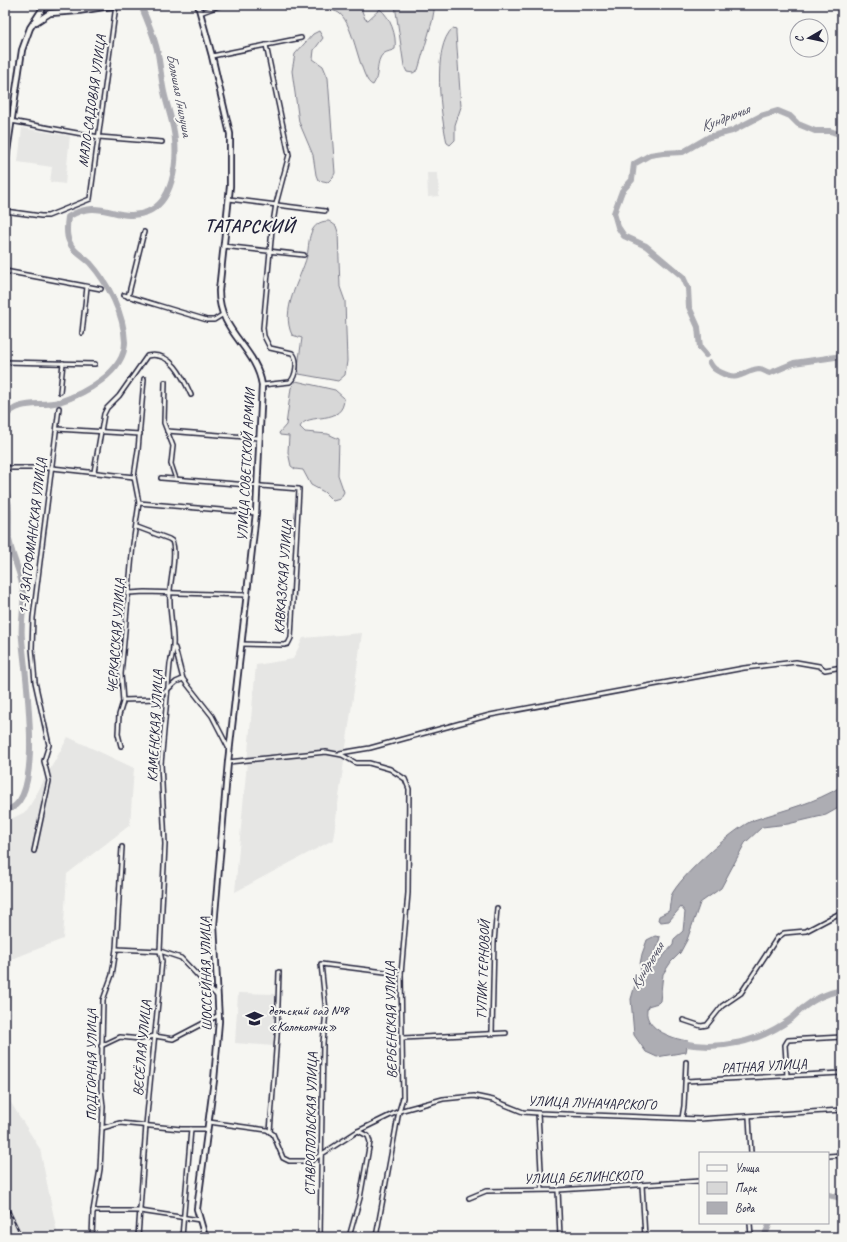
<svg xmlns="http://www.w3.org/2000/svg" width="847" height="1242" viewBox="0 0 847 1242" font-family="Caveat,sans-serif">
  <rect width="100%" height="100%" fill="#f6f6f2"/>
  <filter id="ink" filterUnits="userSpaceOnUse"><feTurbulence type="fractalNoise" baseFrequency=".025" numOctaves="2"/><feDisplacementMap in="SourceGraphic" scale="8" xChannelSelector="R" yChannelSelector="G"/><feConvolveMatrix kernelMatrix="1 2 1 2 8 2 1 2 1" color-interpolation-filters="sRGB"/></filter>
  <g filter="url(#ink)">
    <g fill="#e6e6e4">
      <path d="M22 128 70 136 65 184 50 182 52 167 18 162Z"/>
      <path d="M427 173H438L439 196 428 197Z"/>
      <path d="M362 633 333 840 235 892 256 665 293 659 303 638Z"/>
      <path d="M68 737 134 768 130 825 67 874 63 939 12 959 6 1095 40 1149 58 1237H5V822L27 811Z"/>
      <path d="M238 993 276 994 273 1046 235 1043Z"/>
    </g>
    <g fill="#d7d7d7" stroke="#7c7c89">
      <path d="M325 5H363L362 11 365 19 368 20 380 9C390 17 397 35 395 49 392 51 387 51 383 54 375 61 380 76 373 85 360 82 355 24 339 13 336 11 331 10 327 9Z"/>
      <path d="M395 5H435L432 22 418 70 413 73 407 72 404 66Z"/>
      <path d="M453 28 456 29V33L461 107 455 125V140L450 145 447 143C441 116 431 47 453 28Z"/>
      <path d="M319 31 323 38 314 50 313 59 323 66 328 78 335 173 333 177 328 182 318 180 316 175 313 155 299 122 292 71 295 54 313 34Z"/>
      <path d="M329 221 336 226 338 232 340 287 345 301 347 361 345 375 338 381 299 374 298 366 302 338 292 335C280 309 300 281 307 256 309 247 308 237 313 229 317 223 322 221 329 221Z"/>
      <path d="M296 381 335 390 344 398C344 427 307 411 300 427L305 432 328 434 339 439 338 475 344 492 340 499 333 501 324 492 311 485 303 470 295 469 291 466 288 452 289 436 280 435 279 433 286 425 291 388Z"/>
    </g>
    <path fill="#adadb3" stroke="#757583" d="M842 786V806L826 815 788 824 762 827 745 843 721 888 700 903 687 940 680 953 671 962 663 974 660 1001 658 1003 648 1006C640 1027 672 1039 688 1041L686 1052 657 1057 646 1052 634 1035 631 999 635 985 642 980 640 964 642 954 647 940 655 936 660 937 654 960 658 962 673 945 674 939 683 931 685 912 681 907 669 921 661 922 658 920 659 916 669 911C670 906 670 901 671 896 679 877 735 827 754 820 784 810 815 803 842 786Z"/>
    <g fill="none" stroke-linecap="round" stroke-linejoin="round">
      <g stroke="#adadb3" stroke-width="6">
        <path d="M706 355 700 348 698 327 689 307 688 288 683 277 646 246 624 236 618 227 614 213 622 191 632 180 634 164 650 155 663 153 683 152 709 137 732 131 761 116 778 111 790 116 798 124 815 131H830L842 135"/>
        <path d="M710 363C713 369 716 370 722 373 739 382 742 371 759 369 763 369 766 372 770 373L794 363 842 356"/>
        <path d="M5 417C19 399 40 407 59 402 84 394 125 372 125 342 124 314 108 283 90 263 82 255 73 252 69 241 66 235 67 224 68 217 101 196 118 224 147 212 173 202 177 164 175 140 174 122 166 105 163 87 161 76 160 65 158 54 155 37 147 21 141 5"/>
        <path d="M5 487C11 504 8 521 9 538 11 556 22 573 23 591 25 607 20 623 22 639 24 668 47 807 5 810"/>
        <path d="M681 1043C720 1051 760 1042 792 1018 796 1015 799 1011 803 1008 815 998 827 993 842 990"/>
        <path d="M828 1195 842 1198"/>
        <path d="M764 1237 770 1223"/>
      </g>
      <defs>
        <g id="street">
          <path d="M200 13 221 5"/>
          <path d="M212 56 301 38"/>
          <path d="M11 121 99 137 162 142"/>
          <path d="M229 199 325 211"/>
          <path d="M5 211 41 216H48L90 199 116 5"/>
          <path d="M223 246 304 255"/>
          <path d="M5 271 101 289"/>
          <path d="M124 295 207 320H214L222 315"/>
          <path d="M128 297 144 232"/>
          <path d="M82 333 87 287"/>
          <path d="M5 362 95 364"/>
          <path d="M165 382 164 423 173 446 171 464 176 479"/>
          <path d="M262 385 290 382C296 376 299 359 292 353L270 348 264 336 263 328 272 229 276 204 289 155 266 45"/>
          <path d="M60 392 63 363"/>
          <path d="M57 429 140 434"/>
          <path d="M167 431 259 438"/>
          <path d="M5 468H52L134 477"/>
          <path d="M94 472 104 414 107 408 119 396 147 356C171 350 183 377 191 395"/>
          <path d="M161 478 299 489 291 638 288 644 284 645 242 644"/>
          <path d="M139 503 256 513"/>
          <path d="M137 527 169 539 172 541C177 552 171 578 170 590 168 617 178 638 170 664L161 764 165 844 160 951 162 961 146 1125 138 1237"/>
          <path d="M129 593 145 592 247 595"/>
          <path d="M175 648 183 679 212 716 229 749"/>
          <path d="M123 700 157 699 176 682 183 679"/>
          <path d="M121 746 118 734 119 715 123 702 121 674 133 544 139 503 134 477 138 450 144 379"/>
          <path d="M340 753 370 748 490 715 744 668 796 662 819 666 825 670 842 667"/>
          <path d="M228 762 326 752 342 755 356 763H369L390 769 405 779 409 789 408 893 401 974 403 1098 399 1111 376 1237"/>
          <path d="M34 851 49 781 44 761 49 745 35 682 32 648 33 618 59 408"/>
          <path d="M116 949 160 951 181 958 218 997"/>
          <path d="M683 1020 701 1026 707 1025 722 1006 741 993 777 938 784 933 806 931 842 912"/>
          <path d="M492 1032 494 942 497 908"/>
          <path d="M403 1038 506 1033"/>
          <path d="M101 1046 120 1037 140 1039 155 1036 173 1039 219 1015"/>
          <path d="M787 1076 785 1045 788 1040 842 1037"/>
          <path d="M686 1081 842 1073"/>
          <path d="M538 1113 542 1189"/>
          <path d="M749 1117 751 1153"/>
          <path d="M682 1118 684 1106 686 1062"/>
          <path d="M209 1122 267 1130 273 1134 283 1158 289 1161H311L358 1131 399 1111 443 1099 474 1096 493 1100 523 1112 538 1113 699 1119 842 1110"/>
          <path d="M102 1128 120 1123 181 1129H207"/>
          <path d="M270 1132 277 1036 279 972"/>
          <path d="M828 1156 842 1155"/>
          <path d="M642 1185 645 1237"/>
          <path d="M558 1190 560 1237"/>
          <path d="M469 1198 486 1191 558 1190 700 1181"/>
          <path d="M93 1211H140L200 1220"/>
          <path d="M750 1223 751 1237"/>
          <path d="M92 1237 93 1211 100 1169 102 1128 103 1107 101 1088 103 1000 112 975 116 949 122 847"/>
          <path d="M182 1237 191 1129"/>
          <path d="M320 1237 323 1043 326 1011 321 964 401 974"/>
          <path d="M349 1237 360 1198 370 1142 368 1136 358 1131"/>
        </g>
        <g id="secondary">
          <path d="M198 5 212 56 230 134V186L219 291C219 333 256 347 262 385L256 513 228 762 214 925 219 1021 214 1080 197 1209 205 1237"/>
          <path d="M36 22 50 13 78 11 117 5"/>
          <path d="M5 165 22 50 30 28 45 5"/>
        </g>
      </defs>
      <use href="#street" stroke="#22223b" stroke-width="6"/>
      <use href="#secondary" stroke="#22223b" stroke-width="8"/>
      <use href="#street" stroke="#f6f6f2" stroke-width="3"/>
      <use href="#secondary" stroke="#f6f6f2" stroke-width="4.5"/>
      <defs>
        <g id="rail">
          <path d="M5 24 8 5"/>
          <path d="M5 1202 22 1237"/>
        </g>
      </defs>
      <use href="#rail" stroke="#22223b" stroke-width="2.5"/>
      <use href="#rail" stroke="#f6f6f2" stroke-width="1" stroke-dasharray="3" stroke-linecap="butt"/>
    </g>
  </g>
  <defs>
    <symbol id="school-bare" viewBox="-9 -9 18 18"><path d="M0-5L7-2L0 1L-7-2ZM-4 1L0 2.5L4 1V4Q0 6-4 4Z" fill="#22223b" stroke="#f6f6f2" stroke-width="2.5" paint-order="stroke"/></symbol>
  </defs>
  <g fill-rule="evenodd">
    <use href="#school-bare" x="242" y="1006" width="25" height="25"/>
  </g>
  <g text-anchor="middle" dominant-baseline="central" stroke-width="4" stroke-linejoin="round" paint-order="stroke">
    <g font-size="14" fill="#22223b" stroke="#f6f6f2">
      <text transform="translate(92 101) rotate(-82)">МАЛО-САДОВАЯ УЛИЦА</text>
      <text transform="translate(246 465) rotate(-87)">УЛИЦА СОВЕТСКОЙ АРМИИ</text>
      <text transform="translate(32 536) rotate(-83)">1-Я ЗАГОФМАНСКАЯ УЛИЦА</text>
      <text transform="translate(283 577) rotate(-86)">КАВКАЗСКАЯ УЛИЦА</text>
      <text transform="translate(116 636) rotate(-86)">ЧЕРКАССКАЯ УЛИЦА</text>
      <text transform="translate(155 726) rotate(-87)">КАМЕНСКАЯ УЛИЦА</text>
      <text transform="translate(483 970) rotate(-88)">ТУПИК ТЕРНОВОЙ</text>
      <text transform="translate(206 974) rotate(-91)">ШОССЕЙНАЯ УЛИЦА</text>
      <text transform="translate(391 1020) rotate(-91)">ВЕРБЕНСКАЯ УЛИЦА</text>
      <text transform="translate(142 1048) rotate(-85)">ВЕСЁЛАЯ УЛИЦА</text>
      <text transform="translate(91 1065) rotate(-90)">ПОДГОРНАЯ УЛИЦА</text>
      <text transform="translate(764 1066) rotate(-3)">РАТНАЯ УЛИЦА</text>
      <text transform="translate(592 1103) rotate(2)">УЛИЦА ЛУНАЧАРСКОГО</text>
      <text transform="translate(311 1124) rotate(-89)">СТАВРОПОЛЬСКАЯ УЛИЦА</text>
      <text transform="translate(583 1177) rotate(-2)">УЛИЦА БЕЛИНСКОГО</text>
    </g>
    <g font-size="14" fill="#22223b" stroke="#f6f6f2" text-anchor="start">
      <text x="268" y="1010">детский сад №8<tspan x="268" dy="16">«Колоколчик»</tspan></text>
    </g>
    <g font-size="15" font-style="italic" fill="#535365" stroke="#f6f6f2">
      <text transform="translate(179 95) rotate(79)">Большая Гнилуша</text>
      <text transform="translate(725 118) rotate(-21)">Кундрючья</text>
      <text transform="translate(647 966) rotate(-58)">Кундрючья</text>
    </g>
    <g font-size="18" font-weight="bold" letter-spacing="1" fill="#22223b" stroke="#f6f6f2">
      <text x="250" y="226">ТАТАРСКИЙ</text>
    </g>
  </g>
  <rect width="847" height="1242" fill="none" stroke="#f6f6f2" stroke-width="20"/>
  <rect x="10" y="10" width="827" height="1222" fill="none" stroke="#22223b" stroke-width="1.5" filter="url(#ink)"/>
  <rect x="699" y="1152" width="130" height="72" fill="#f6f6f2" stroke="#a1a1a9"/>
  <rect x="707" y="1165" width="20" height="6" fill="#f6f6f2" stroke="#a1a1a9"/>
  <text x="735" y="1172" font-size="12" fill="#22223b">Улица</text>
  <rect x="707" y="1182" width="20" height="12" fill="#d7d7d7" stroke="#a1a1a9"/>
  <text x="735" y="1192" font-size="12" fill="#22223b">Парк</text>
  <rect x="707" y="1202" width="20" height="12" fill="#adadb3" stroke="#a1a1a9"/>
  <text x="735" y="1212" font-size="12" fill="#22223b">Вода</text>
  <g transform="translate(809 38) rotate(261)"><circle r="19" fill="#f6f6f2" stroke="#a1a1a9"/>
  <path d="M0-3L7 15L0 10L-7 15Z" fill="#22223b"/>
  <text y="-6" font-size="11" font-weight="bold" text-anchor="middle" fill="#22223b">С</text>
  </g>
</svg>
